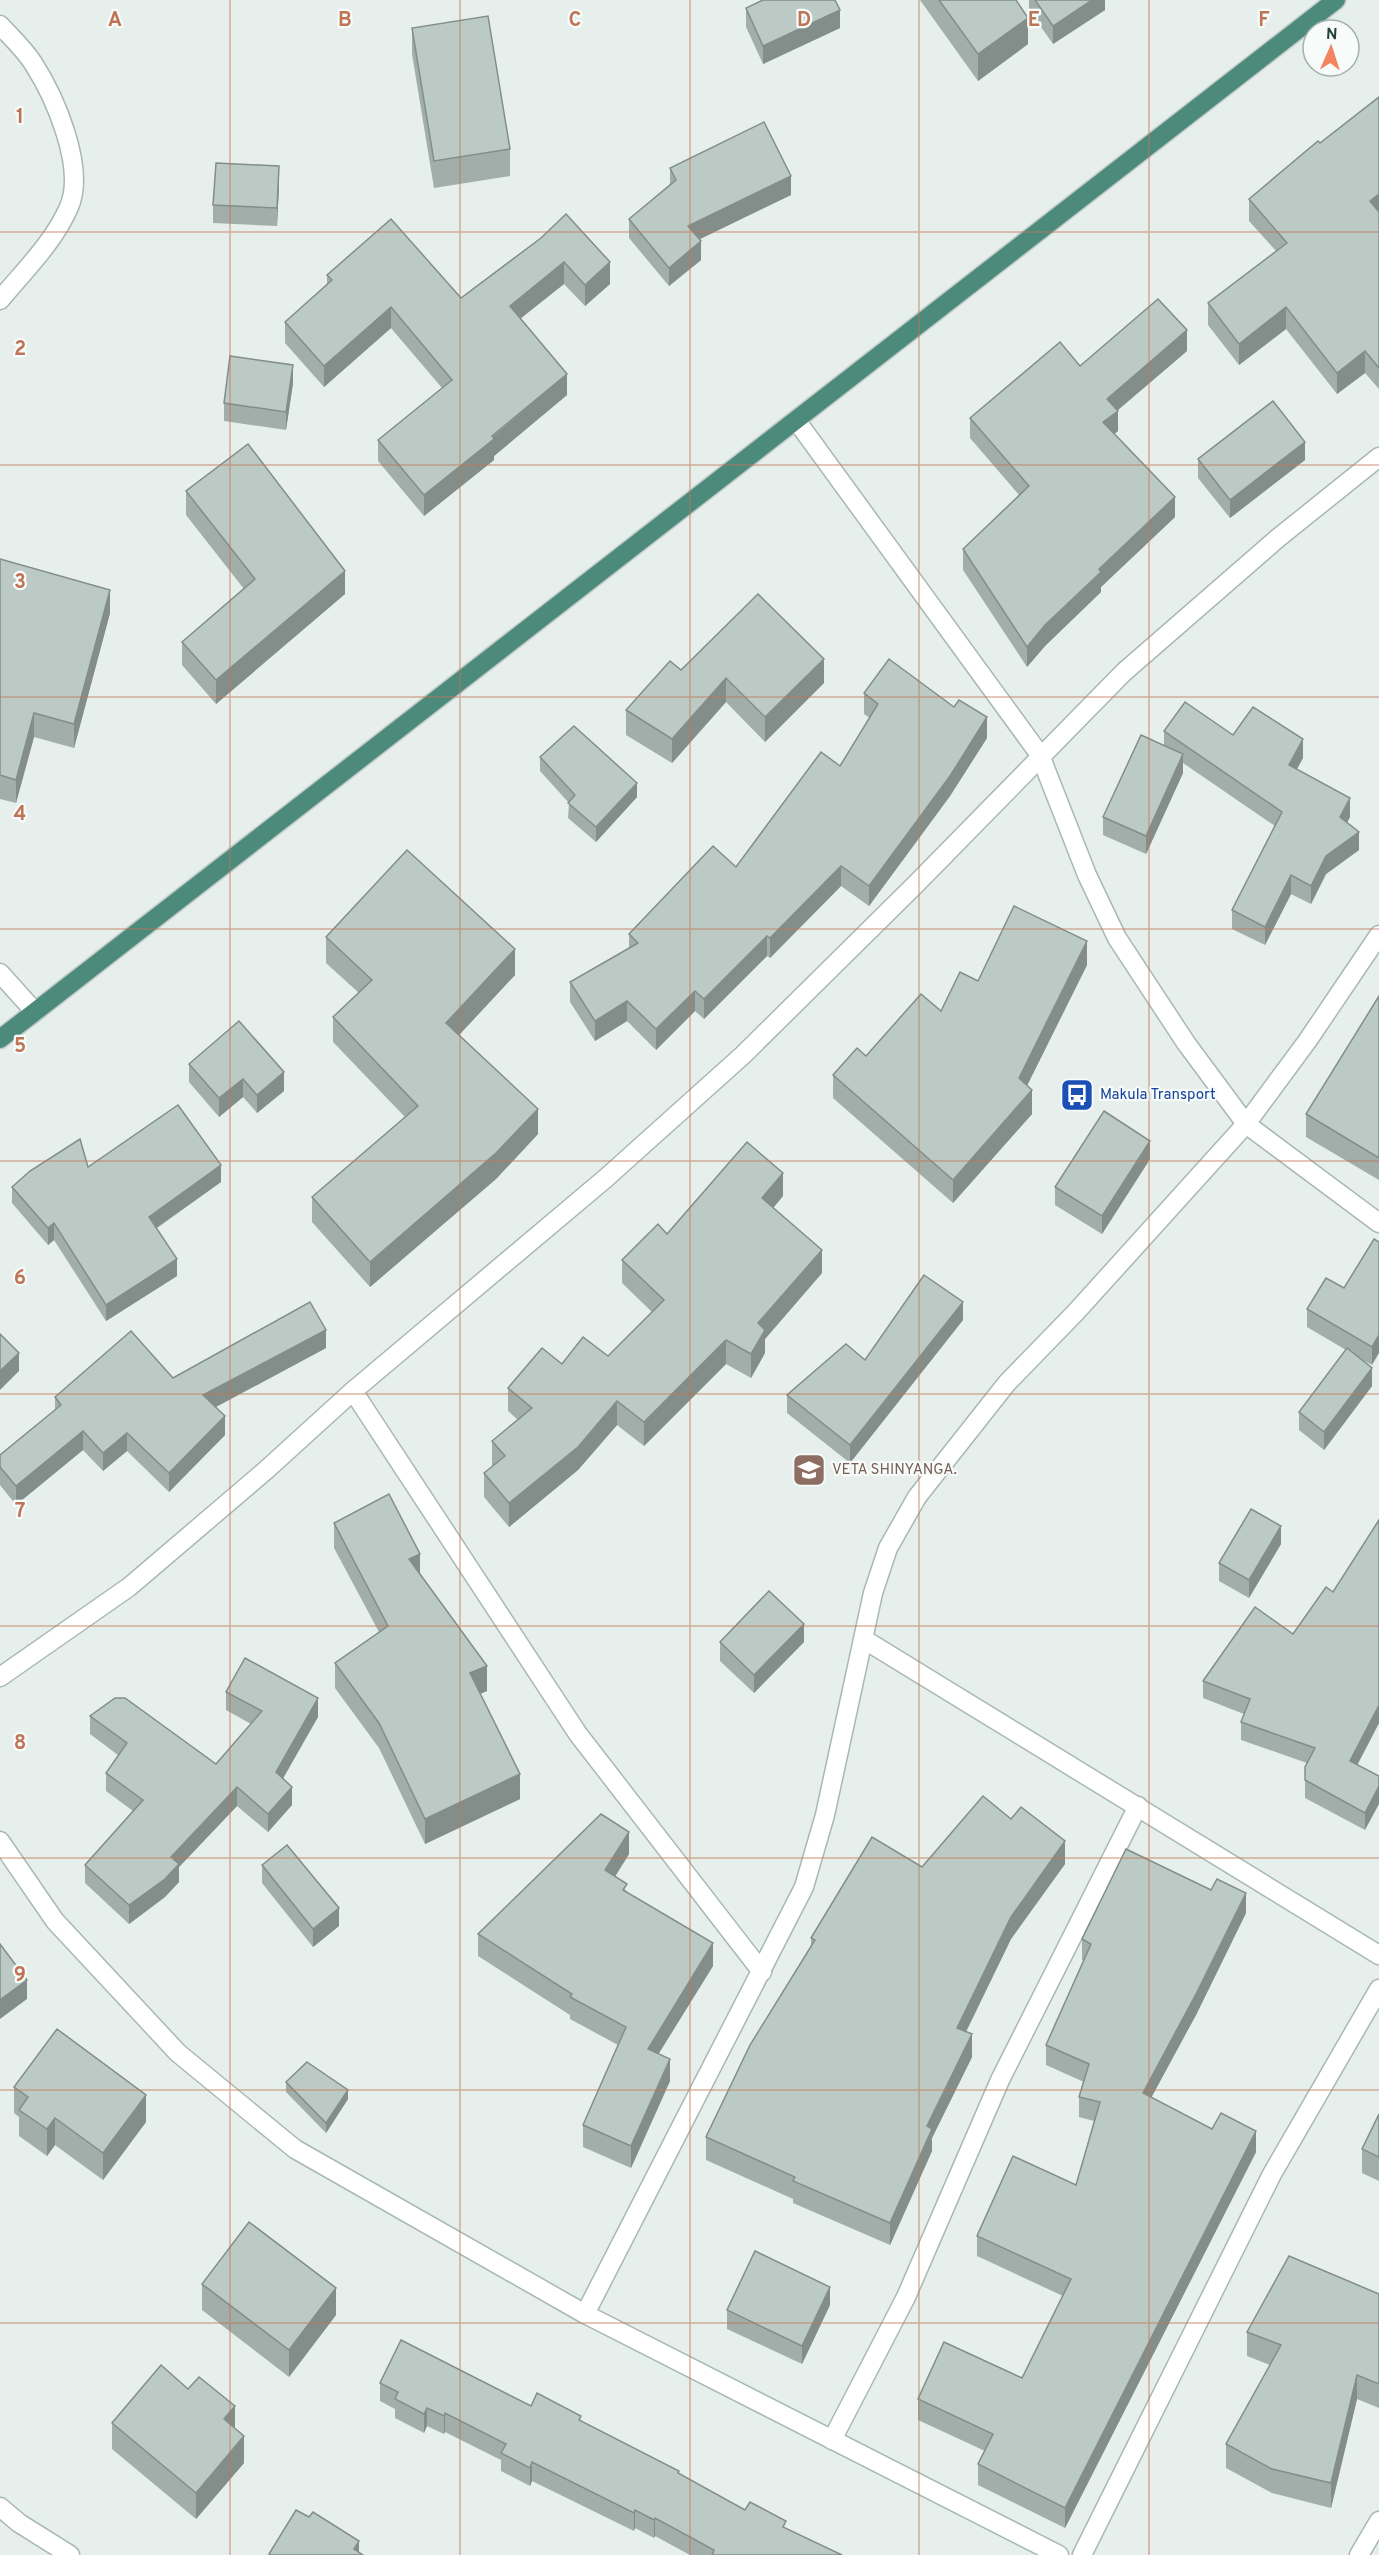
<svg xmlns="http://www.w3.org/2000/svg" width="1379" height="2555" viewBox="0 0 1379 2555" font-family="Overpass,sans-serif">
  <rect width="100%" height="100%" fill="#e6efeb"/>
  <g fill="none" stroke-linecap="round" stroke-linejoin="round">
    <defs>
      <g id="minor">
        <path d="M0 25C11 37 24 49 33 63 55 97 86 168 69 207 54 242 24 271 0 300"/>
        <path d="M796 420 1040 755 1087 875 1117 938 1186 1043 1246 1124 1379 1223"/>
        <path d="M0 973 35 1012"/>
        <path d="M353 1391 578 1734 762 1972"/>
        <path d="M865 1640 1379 1955"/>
        <path d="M0 1677 129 1587 265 1471 353 1391 606 1178 743 1055 916 884 1124 672 1278 538 1379 457"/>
        <path d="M0 1841 55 1921 178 2053 295 2149 585 2314 1059 2555"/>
        <path d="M585 2314 804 1887 825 1815 873 1593 888 1548 917 1497 1007 1383 1076 1312 1246 1124 1308 1040 1379 935"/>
        <path d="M832 2440 906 2297 1000 2080 1138 1806"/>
        <path d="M0 2507 19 2523 70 2555"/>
        <path d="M1082 2555 1272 2174 1379 1989"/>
        <path d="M1359 2555 1379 2521"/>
      </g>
      <path id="trunk" d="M0 1039 1336 0"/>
    </defs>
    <use href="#minor" stroke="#a8b8b2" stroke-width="21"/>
    <use href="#trunk" stroke="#c2cac8" stroke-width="21"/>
    <use href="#minor" stroke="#fff" stroke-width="18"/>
    <use href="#trunk" stroke="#4c8a7c" stroke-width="18"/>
  </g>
  <g fill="#a1aea9">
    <path d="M920 0H1016L1028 44 978 81Z"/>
    <path d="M1029 0H1105V10L1053 44 1029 10Z"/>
    <path d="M746 8 840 28 763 64 746 27Z"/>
    <path d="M412 28 510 149V176L434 188 412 54Z"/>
    <path d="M1379 97V389L1365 373 1337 394 1286 329 1239 365 1208 325V303L1276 251 1249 221V199Z"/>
    <path d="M670 168 791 195 699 239 701 260 669 286 629 238V219L670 184Z"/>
    <path d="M279 185 277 226 213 223V205Z"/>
    <path d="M541 238 610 284 585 306 564 284 520 318 567 395 494 456V460L424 516 378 461V440L442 388 391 328 324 387 285 343V322L327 284V275L461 298Z"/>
    <path d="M1187 351 1117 411 1118 431 1114 434 1175 517 1101 587V592L1045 646 1027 667 963 570V549L1019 495 970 438V418L1080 366Z"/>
    <path d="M293 383 286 430 224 421V403Z"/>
    <path d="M1198 459 1305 460 1230 518 1198 478Z"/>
    <path d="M186 491 345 594 216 704 182 665V642L244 589 186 515Z"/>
    <path d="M0 559 110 613 74 748 34 737 16 803 0 799Z"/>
    <path d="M681 670 824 683 765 742 726 702 672 763 626 735V710Z"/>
    <path d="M864 693 987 738 950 796 869 906 841 886 770 958 767 956 704 1019 695 1011 656 1050 627 1021 595 1041 570 1002V982L629 948V934L736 867 840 766 870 718 864 714Z"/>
    <path d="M1164 731 1233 735 1303 758 1296 769 1350 817 1347 823 1359 850 1326 874 1311 904 1291 894 1265 945 1232 929V910L1275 826 1183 763V773L1146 854 1103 835V817L1164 746Z"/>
    <path d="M540 757 637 797 596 842 568 818 569 803 540 771Z"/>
    <path d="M326 937 515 975 459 1035 538 1134 496 1179 370 1287 312 1222V1197L405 1117 333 1042V1017L359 993 326 963Z"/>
    <path d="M1087 965 1027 1085 1032 1114 953 1203 833 1098V1075L941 1011 978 981Z"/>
    <path d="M1379 996V1180L1306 1137V1114Z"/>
    <path d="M189 1064 284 1091 257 1113 243 1097 219 1117 189 1082Z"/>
    <path d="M1150 1159 1102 1234 1055 1205V1187Z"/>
    <path d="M88 1167 221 1182 157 1228 177 1276 106 1321 54 1240 48 1245 12 1203V1187Z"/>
    <path d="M783 1196 773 1208 822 1273 765 1339V1353L751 1378 726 1364 644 1446 617 1425 578 1470 509 1527 484 1497V1473L493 1466 492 1465V1441L518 1420 508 1411V1388L562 1364 608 1356 652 1312 622 1283V1260L667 1234Z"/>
    <path d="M1374 1239 1372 1365 1359 1358 1372 1386 1324 1450 1299 1430V1412L1346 1350 1307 1327V1309L1344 1288Z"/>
    <path d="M963 1320 850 1463 787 1413V1395L865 1360Z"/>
    <path d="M326 1348 215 1407 225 1435 169 1492 127 1451 103 1471 83 1450 16 1505 0 1485V1455L55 1410V1397L173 1378Z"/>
    <path d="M334 1523 420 1574 487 1691 480 1694 520 1799 425 1844 379 1748 335 1688V1663L379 1632 334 1548Z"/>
    <path d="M1281 1544 1249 1598 1219 1581V1563Z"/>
    <path d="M1293 1634 1379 1723 1357 1765 1379 1776 1365 1830 1305 1798V1767L1307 1763 1241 1740V1722L1244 1714 1203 1698V1681Z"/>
    <path d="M720 1642H804L754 1693 720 1661Z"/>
    <path d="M226 1692 318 1717 282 1778 292 1805 268 1832 237 1806 179 1867V1882L165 1897 129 1924 85 1883V1865L133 1811 106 1791V1773L118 1755 90 1734V1716L216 1764 251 1724 226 1710Z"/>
    <path d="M629 1854 615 1877 627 1892 713 1966 658 2054 670 2081 631 2168 583 2147V2125L618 2045 570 2019V2015L478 1956V1934Z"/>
    <path d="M1065 1864 1011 1939 966 2032 972 2057 932 2138V2151L890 2245 793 2203V2199L706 2160V2137L811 1946V1938L922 1867Z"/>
    <path d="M262 1865 339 1926 313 1947 262 1883Z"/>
    <path d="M1246 1913 1196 2015 1151 2097 1256 2152 1065 2528 978 2485V2464L985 2451 918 2420V2399L1022 2378 1063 2296 977 2256V2236L1076 2185 1094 2121 1079 2117V2097L1084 2082 1046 2065V2045L1084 1961 1082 1960V1939Z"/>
    <path d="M286 2082 348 2099 326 2133 286 2092Z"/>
    <path d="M14 2087 146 2122 103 2180 55 2145 47 2156 19 2136V2117L14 2113Z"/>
    <path d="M1379 2114V2181L1362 2173V2149Z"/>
    <path d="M202 2284 336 2315 289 2377 202 2310Z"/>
    <path d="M1379 2294V2408L1357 2399 1331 2508 1272 2493 1226 2468V2444L1270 2365 1247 2356V2332Z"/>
    <path d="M830 2305 802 2364 727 2329V2310Z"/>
    <path d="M380 2383 531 2406 581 2421 745 2510 842 2555H690L655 2536 654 2538 635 2528 634 2531 532 2481 530 2486 501 2471V2460L445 2432 444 2434 427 2426 424 2433 395 2418V2409L380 2401Z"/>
    <path d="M112 2423 235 2428 244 2463 196 2519 112 2449Z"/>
  </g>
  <g fill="#838d89">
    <path d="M1092 0H1105V10L1053 44V26Z"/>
    <path d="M840 10V28L763 64V46Z"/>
    <path d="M1028 18V44L978 81V54Z"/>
    <path d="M279 166V185L277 226V208Z"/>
    <path d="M791 176V195L688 245V226Z"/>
    <path d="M1379 194V215L1370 201Z"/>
    <path d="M701 241V260L669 286V268Z"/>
    <path d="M564 262V284L510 327V306Z"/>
    <path d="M610 262V284L585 306V285Z"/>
    <path d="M391 307V328L324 387V366Z"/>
    <path d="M1286 307V329L1239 365V344Z"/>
    <path d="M1187 330V351L1113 414 1118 411V431L1103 443V422L1107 399Z"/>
    <path d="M1365 351V373L1337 394V373Z"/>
    <path d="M293 365V383L286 430V412Z"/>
    <path d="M567 374V395L494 456V460L424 516V495Z"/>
    <path d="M1305 442V460L1230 518V500Z"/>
    <path d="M1175 497V517L1101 587V592L1045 646 1027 667V647L1045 625 1099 569Z"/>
    <path d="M345 571V594L216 704V680Z"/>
    <path d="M110 590V613L74 748V724Z"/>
    <path d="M824 659V683L765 742V717Z"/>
    <path d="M726 678V702L672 763V739Z"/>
    <path d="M34 713V737L16 803V780Z"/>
    <path d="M987 717V738L950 796 869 906V886Z"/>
    <path d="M1303 739V758L1289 784V765Z"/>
    <path d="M1183 754V773L1146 854V836Z"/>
    <path d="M637 783V797L596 842V827Z"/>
    <path d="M1350 798V817L1340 835V817Z"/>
    <path d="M1359 832V850L1326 874 1311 904V886L1326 856Z"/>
    <path d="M841 866V886L770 958V938Z"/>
    <path d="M1291 875V894L1265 945V927Z"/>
    <path d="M767 936V956L704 1019V999Z"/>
    <path d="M1087 941V965L1019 1102V1078Z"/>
    <path d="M515 949V975L446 1049V1023Z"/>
    <path d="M695 991V1011L656 1050V1029Z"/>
    <path d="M627 1001V1021L595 1041V1021Z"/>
    <path d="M284 1072V1091L257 1113V1095Z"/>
    <path d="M243 1079V1097L219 1117V1098Z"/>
    <path d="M1032 1090V1114L953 1203V1180Z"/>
    <path d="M538 1109V1134L496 1179 370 1287V1262Z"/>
    <path d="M1150 1141V1159L1102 1234V1216Z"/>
    <path d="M221 1165V1182L149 1233V1217Z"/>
    <path d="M783 1173V1196L762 1221V1198Z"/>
    <path d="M54 1223V1240L48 1245V1228Z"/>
    <path d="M822 1250V1273L765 1339V1353L751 1378V1354L758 1323Z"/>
    <path d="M177 1259V1276L106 1321V1305Z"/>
    <path d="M963 1302V1320L850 1463V1445Z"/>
    <path d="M326 1330V1348L203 1414V1395Z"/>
    <path d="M1379 1335V1353L1372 1365V1347Z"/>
    <path d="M726 1340V1364L644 1446V1422Z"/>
    <path d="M19 1353V1371L0 1390V1371Z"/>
    <path d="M1372 1368V1386L1324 1450V1432Z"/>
    <path d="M617 1401V1425L578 1470 509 1527V1503Z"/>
    <path d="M225 1416V1435L169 1492V1473Z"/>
    <path d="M83 1431V1450L16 1505V1486Z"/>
    <path d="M127 1433V1451L103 1471V1453Z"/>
    <path d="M1281 1526V1544L1249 1598V1580Z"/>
    <path d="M420 1554V1579L409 1559Z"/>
    <path d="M804 1624V1642L754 1693V1675Z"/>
    <path d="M487 1666V1691L470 1698V1673Z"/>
    <path d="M318 1698V1717L276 1791V1772Z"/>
    <path d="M1379 1705V1723L1350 1779V1761Z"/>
    <path d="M520 1774V1799L425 1844V1819Z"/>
    <path d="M1379 1786V1804L1365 1830V1813Z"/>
    <path d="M237 1787V1806L179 1867V1882L165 1897 129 1924V1905L171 1857Z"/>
    <path d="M292 1787V1805L268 1832V1814Z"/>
    <path d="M629 1832V1854L605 1892V1870Z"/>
    <path d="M1065 1841V1864L1011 1939 957 2050V2028L1011 1917Z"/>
    <path d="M1246 1893V1913L1196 2015 1143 2113V2093Z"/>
    <path d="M339 1908V1926L313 1947V1929Z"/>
    <path d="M713 1943V1966L648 2071V2049Z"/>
    <path d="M27 1980V1999L0 2019V2000Z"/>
    <path d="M972 2034V2057L932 2138V2151L890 2245V2223L927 2126Z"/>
    <path d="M670 2059V2081L631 2168V2146Z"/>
    <path d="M348 2090V2099L326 2133V2123Z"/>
    <path d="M146 2095V2122L103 2180V2153Z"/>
    <path d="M55 2118V2145L47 2156V2129Z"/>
    <path d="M1256 2131V2152L1065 2528V2508Z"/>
    <path d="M830 2287V2305L802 2364V2346Z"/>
    <path d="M336 2288V2315L289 2377V2350Z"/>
    <path d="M1357 2375V2399L1331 2508V2483Z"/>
    <path d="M235 2406V2433L224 2419Z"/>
    <path d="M427 2408V2426L424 2433V2414Z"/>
    <path d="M445 2413V2432L444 2434V2416Z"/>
    <path d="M244 2436V2463L196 2519V2493Z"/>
    <path d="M532 2462V2481L530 2486V2468Z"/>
    <path d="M635 2510V2528L634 2531V2513Z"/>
    <path d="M655 2518V2536L654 2538V2520Z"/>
    <path d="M359 2541V2555L354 2549Z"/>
  </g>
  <g fill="#bbcac4" stroke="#838d89" stroke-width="1.5">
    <path d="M763 0H835L840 10 763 46 746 8Z"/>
    <path d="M939 0H1016L1028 18 978 54Z"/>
    <path d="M1035 0H1092L1053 26Z"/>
    <path d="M488 16 510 149 434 161 412 28Z"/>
    <path d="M1379 97V194L1370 201 1379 212V368L1365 351 1337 373 1286 307 1239 344 1208 303 1287 243 1249 199 1318 141 1320 143Z"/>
    <path d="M764 122 791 176 688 226 701 241 669 268 629 219 676 180 670 168Z"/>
    <path d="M216 163 279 166 277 208 213 205Z"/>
    <path d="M566 214 610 262 585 285 564 262 510 306 567 374 492 436 494 439 424 495 378 440 452 380 391 307 324 366 285 322 332 280 327 275 391 219 461 298 541 238Z"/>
    <path d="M1158 299 1187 330 1107 399 1118 411 1103 422 1175 497 1099 569 1101 572 1045 625 1027 647 963 549 1029 486 970 418 1060 342 1080 366Z"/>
    <path d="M230 356 293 365 286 412 224 403Z"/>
    <path d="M1273 401 1305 442 1230 500 1198 459Z"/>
    <path d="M248 444 345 571 216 680 182 642 255 579 186 491Z"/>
    <path d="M0 559 110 590 74 724 34 713 16 780 0 775Z"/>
    <path d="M758 594 824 659 765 717 726 678 672 739 626 710 670 661 681 670Z"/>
    <path d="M889 659 954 707 959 700 987 717 950 776 869 886 841 866 770 938 767 936 704 999 695 991 656 1029 627 1001 595 1021 570 982 638 943 629 934 713 846 736 867 821 752 840 766 878 704 864 693Z"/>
    <path d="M1185 702 1233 735 1253 707 1303 739 1289 765 1350 798 1340 817 1359 832 1326 856 1311 886 1291 875 1265 927 1232 910 1282 812 1164 731Z"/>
    <path d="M574 726 637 783 596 827 568 803 575 795 540 757Z"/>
    <path d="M1141 735 1183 754 1146 836 1103 817Z"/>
    <path d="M407 850 515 949 446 1023 538 1109 496 1153 370 1262 312 1197 418 1106 333 1017 372 980 326 937Z"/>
    <path d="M1014 906 1087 941 1019 1078 1032 1090 953 1180 833 1075 857 1048 866 1056 921 994 941 1011 960 972 978 981Z"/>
    <path d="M1379 996V1158L1306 1114Z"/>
    <path d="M239 1021 284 1072 257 1095 243 1079 219 1098 189 1064Z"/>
    <path d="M178 1105 221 1165 149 1217 177 1259 106 1305 54 1223 48 1228 12 1187 30 1171 80 1139 88 1167Z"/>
    <path d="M1104 1111 1150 1141 1102 1216 1055 1187Z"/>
    <path d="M747 1142 783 1173 762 1198 822 1250 758 1323 765 1330 751 1354 726 1340 644 1422 617 1401 578 1447 509 1503 484 1473 505 1456 492 1441 532 1408 508 1388 542 1348 562 1364 583 1337 608 1356 664 1300 622 1260 658 1224 667 1234Z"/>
    <path d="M1374 1239 1379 1242V1335L1372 1347 1307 1309 1326 1278 1344 1288Z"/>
    <path d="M924 1275 963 1302 850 1445 787 1395 846 1344 865 1360Z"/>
    <path d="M310 1302 326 1330 203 1395 225 1416 169 1473 127 1433 103 1453 83 1431 16 1486 0 1467V1455L61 1405 55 1397 131 1331 173 1378Z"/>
    <path d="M0 1334 19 1353 0 1371Z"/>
    <path d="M1347 1348 1372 1368 1324 1432 1299 1412Z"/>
    <path d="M389 1494 420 1554 409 1559 487 1666 470 1673 520 1774 425 1819 379 1723 335 1663 388 1626 334 1523Z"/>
    <path d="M1251 1509 1281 1526 1249 1580 1219 1563Z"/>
    <path d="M1379 1520V1705L1350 1761 1379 1776V1786L1365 1813 1305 1780V1767L1315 1748 1241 1722 1250 1699 1203 1681 1255 1607 1293 1634 1326 1587 1333 1592Z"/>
    <path d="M769 1591 804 1624 754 1675 720 1642Z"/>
    <path d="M245 1658 318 1698 276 1772 292 1787 268 1814 237 1787 171 1857 179 1864 165 1879 129 1905 85 1865 143 1800 106 1773 127 1743 90 1716 115 1698H125L216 1764 262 1711 226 1692Z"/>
    <path d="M983 1796 1011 1819 1021 1807 1065 1841 1011 1917 957 2028 972 2034 927 2126 932 2129 890 2223 793 2181 795 2177 706 2137 750 2045 815 1940 811 1938 872 1837 922 1867Z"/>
    <path d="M601 1814 629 1832 605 1870 627 1884 623 1890 713 1943 648 2049 670 2059 631 2146 583 2125 626 2027 570 1997 572 1994 478 1934Z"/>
    <path d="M287 1845 339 1908 313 1929 262 1865Z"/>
    <path d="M1126 1849 1211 1890 1217 1879 1246 1893 1196 1994 1143 2093 1212 2129 1221 2113 1256 2131 1065 2508 978 2464 993 2434 918 2399 944 2342 1022 2378 1071 2279 977 2236 1013 2156 1076 2185 1100 2102 1079 2097 1089 2064 1046 2045 1091 1944 1082 1939Z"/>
    <path d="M0 1944 27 1980 0 2000Z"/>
    <path d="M57 2029 146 2095 103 2153 55 2118 47 2129 19 2110 28 2097 14 2087Z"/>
    <path d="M307 2062 348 2090 326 2123 286 2082Z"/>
    <path d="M1379 2114V2157L1362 2149Z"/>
    <path d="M249 2222 336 2288 289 2350 202 2284Z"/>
    <path d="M755 2251 830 2287 802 2346 727 2310Z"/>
    <path d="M1289 2256 1379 2294V2384L1357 2375 1331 2483 1272 2469 1226 2444 1281 2345 1247 2332Z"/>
    <path d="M401 2340 531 2406 537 2393 581 2416 579 2420 679 2471 678 2473 745 2510 750 2502 786 2521 783 2527 842 2555H712L714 2550 655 2518 654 2520 635 2510 634 2513 532 2462 530 2468 501 2453 506 2444 445 2413 444 2416 427 2408 424 2414 395 2399 398 2392 380 2383Z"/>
    <path d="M161 2365 188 2389 199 2377 235 2406 224 2419 244 2436 196 2493 112 2423Z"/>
    <path d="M296 2510 309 2517 313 2512 359 2541 354 2549 363 2555H271L269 2554Z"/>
  </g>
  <path fill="none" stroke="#c07456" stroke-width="1.5" stroke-opacity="0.55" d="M230 0V2555M460 0V2555M690 0V2555M919 0V2555M1149 0V2555M0 232H1379M0 465H1379M0 697H1379M0 929H1379M0 1161H1379M0 1394H1379M0 1626H1379M0 1858H1379M0 2090H1379M0 2323H1379"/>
  <defs>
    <symbol id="bus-square" viewBox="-11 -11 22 22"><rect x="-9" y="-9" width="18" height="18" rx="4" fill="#1a4fb4" stroke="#f7fbf9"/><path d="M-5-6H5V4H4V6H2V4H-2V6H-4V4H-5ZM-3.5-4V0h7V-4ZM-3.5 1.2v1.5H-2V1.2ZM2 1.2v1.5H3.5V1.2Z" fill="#fff"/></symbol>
    <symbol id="university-square" viewBox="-11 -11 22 22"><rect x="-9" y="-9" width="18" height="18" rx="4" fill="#8d6e63" stroke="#f7fbf9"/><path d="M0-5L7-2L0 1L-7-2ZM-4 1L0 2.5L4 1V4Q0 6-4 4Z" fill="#fff"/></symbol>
  </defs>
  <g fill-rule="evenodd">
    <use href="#bus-square" x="1058" y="1076" width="38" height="38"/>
    <use href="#university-square" x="790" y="1451" width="38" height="38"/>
  </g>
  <g text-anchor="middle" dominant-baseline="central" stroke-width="4.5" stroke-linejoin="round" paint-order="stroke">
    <g font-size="15" fill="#164399" stroke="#f7fbf9" text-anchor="start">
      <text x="1100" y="1095">Makula Transport</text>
    </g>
    <g font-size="15" fill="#785e54" stroke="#f7fbf9" text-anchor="start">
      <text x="832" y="1470">VETA SHINYANGA.</text>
    </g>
  </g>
  <g font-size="20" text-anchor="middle" font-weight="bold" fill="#c07456" stroke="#f7fbf9" stroke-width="4.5" stroke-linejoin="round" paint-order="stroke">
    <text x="115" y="26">A</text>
    <text x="345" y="26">B</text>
    <text x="575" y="26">C</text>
    <text x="804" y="26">D</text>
    <text x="1034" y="26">E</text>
    <text x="1264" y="26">F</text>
    <text x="20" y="123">1</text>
    <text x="20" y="355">2</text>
    <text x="20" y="588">3</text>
    <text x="20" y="820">4</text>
    <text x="20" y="1052">5</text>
    <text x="20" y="1284">6</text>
    <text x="20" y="1517">7</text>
    <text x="20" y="1749">8</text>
    <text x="20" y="1981">9</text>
  </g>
  <g transform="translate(1331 48) rotate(3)"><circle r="28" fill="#f7fbf9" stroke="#a3b1ad" stroke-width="1.5"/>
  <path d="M0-4.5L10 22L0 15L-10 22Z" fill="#f4845f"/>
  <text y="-9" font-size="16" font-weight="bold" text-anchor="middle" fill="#24423a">N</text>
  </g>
</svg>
